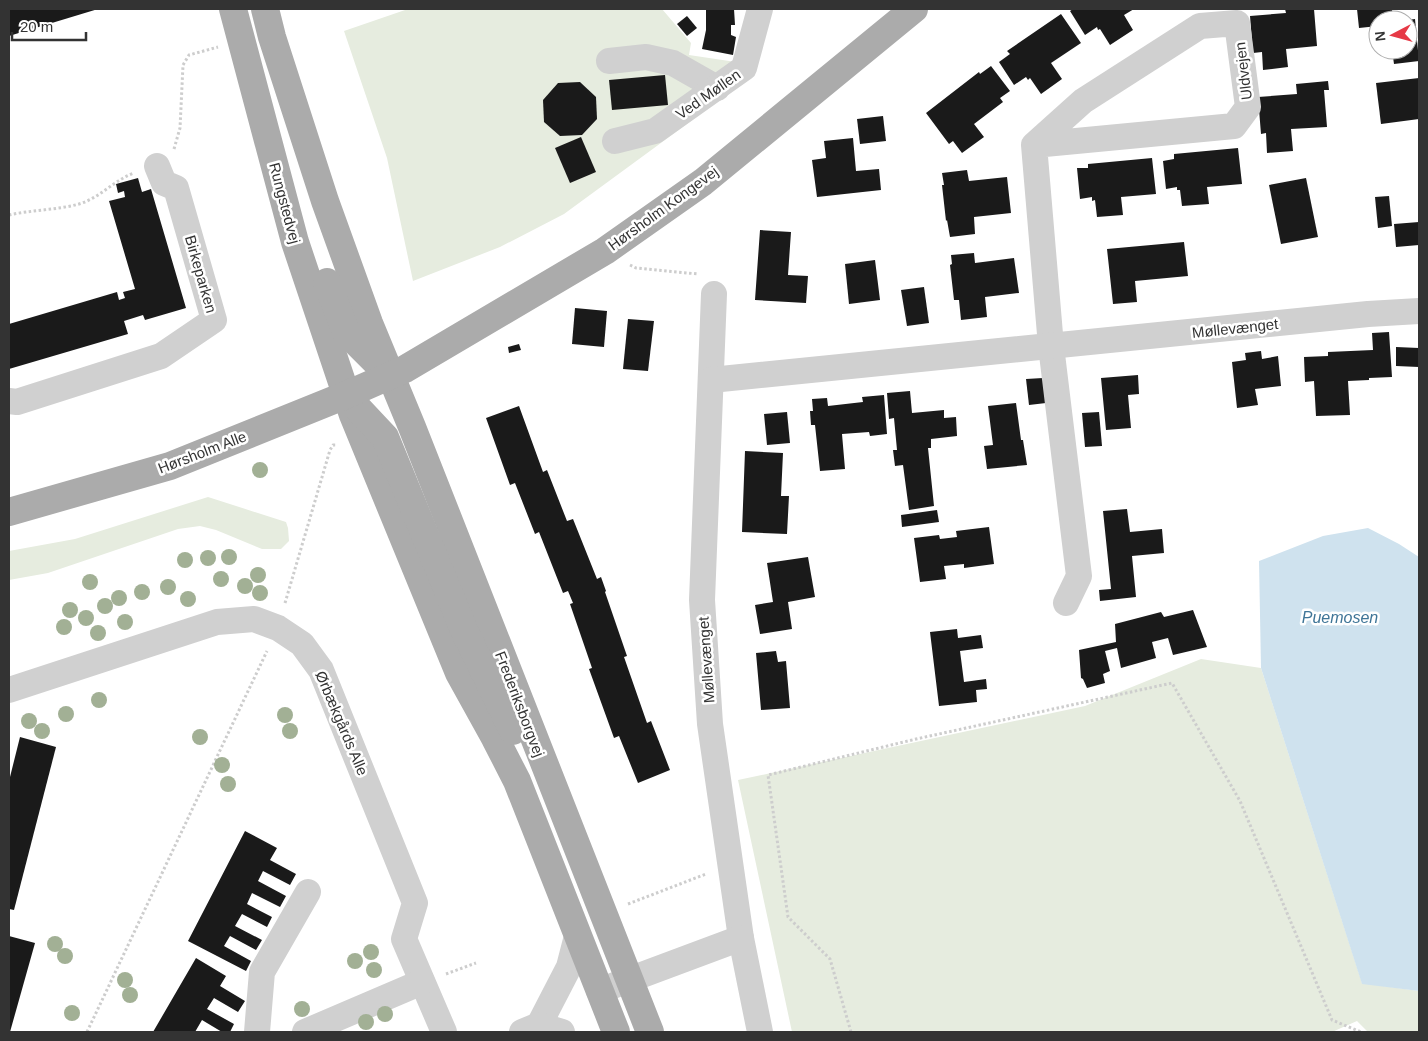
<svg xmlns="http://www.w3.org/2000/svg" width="1428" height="1041" viewBox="0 0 1428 1041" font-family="Arial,sans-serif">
  <rect width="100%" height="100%" fill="#fff"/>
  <g fill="#e6ecdf">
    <path d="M408 9H662L691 43 689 55 756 65 751 77 564 214 500 247 413 281 387 158 344 31Z"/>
    <path d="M208 497 286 522 288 528 289 541 281 549H262L216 530 200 526 178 529 48 573 9 580V551L75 539Z"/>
    <path d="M1201 659 1261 668 1362 983 1419 991V1032H1368L1357 1021 1332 1032H792L738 780 1085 706Z"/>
  </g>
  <path fill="#cfe2ee" d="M1368 528 1399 544 1419 557V991L1362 984 1261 668 1259 561 1323 536Z"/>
  <g fill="#1a1a1a">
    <path d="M9 9H98L9 36Z"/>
    <path d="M706 9H734L735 25H731V35L736 37 733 55 702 49 706 30Z"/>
    <path d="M1073 9H1134L1124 15 1133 30 1110 45 1100 29 1098 30 1097 27 1085 35 1070 11Z"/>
    <path d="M1285 9H1314L1317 46 1286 49 1288 67 1263 70 1262 52 1253 53 1250 16 1286 13Z"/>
    <path d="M1357 9H1392L1393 20H1378V26L1359 28Z"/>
    <path d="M1061 14 1081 43 1051 63 1062 79 1041 94 1030 78 1028 80 1026 77 1014 85 999 62 1010 54 1007 51Z"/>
    <path d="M687 16 697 28 687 36 677 24Z"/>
    <path d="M1415 19 1419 61 1394 64 1392 50H1408V20Z"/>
    <path d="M991 66 1010 91 1000 98 1003 102 974 124 984 137 962 153 953 141 949 144 926 113 979 72 980 74Z"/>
    <path d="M665 75 668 105 612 110 609 80Z"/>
    <path d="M1419 78V119L1381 124 1376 83Z"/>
    <path d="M1328 81 1329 90H1324L1327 127 1291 129 1293 151 1267 153 1266 133 1261 134 1258 97 1297 94 1296 84Z"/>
    <path d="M580 82 596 97 597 119 582 135 560 136 544 122 543 100 558 83Z"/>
    <path d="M883 116 886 141 860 144 857 119Z"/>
    <path d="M581 137 596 172 570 183 555 148Z"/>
    <path d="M853 138 856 171 879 169 881 190 817 197 812 160 826 158 824 141Z"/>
    <path d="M1238 148 1242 184 1207 187 1209 204 1182 206 1180 190H1177V187L1166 189 1163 161 1174 159V154Z"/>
    <path d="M1152 158 1156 194 1121 197 1123 215 1097 217 1095 200 1092 201V197L1080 199 1077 168H1088V164Z"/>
    <path d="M967 170 969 181 1007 177 1011 213 974 217 975 234 950 237 947 220 946 221 942 185H944L942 173Z"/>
    <path d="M138 178 142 192 151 189 186 308 145 320 143 315 124 321 128 334 9 369V324L117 292 119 300 125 298 123 292 135 289 109 201 125 197 124 191 118 193 116 184Z"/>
    <path d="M1306 178 1318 237 1281 244 1269 185Z"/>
    <path d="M1389 196 1392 226 1378 228 1375 197Z"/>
    <path d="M1419 222V245L1396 247 1394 224Z"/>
    <path d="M760 230 791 232 788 275 808 276 806 303 755 300Z"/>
    <path d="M1184 242 1188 276 1135 281 1137 302 1113 304 1107 249Z"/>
    <path d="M974 253 975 263 1014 258 1019 293 985 297 987 317 961 320 959 300H954L950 265 952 264 951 255Z"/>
    <path d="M875 260 880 300 849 304 845 264Z"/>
    <path d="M924 287 929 323 907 326 901 290Z"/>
    <path d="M575 308 607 311 604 347 572 344Z"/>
    <path d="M628 319 654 321 648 371 623 369Z"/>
    <path d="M1389 332 1392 377 1369 378V380L1348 381 1350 415 1316 416 1314 381 1305 382 1304 357 1328 356V352L1373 350 1372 333Z"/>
    <path d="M519 344 521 350 509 353 508 347Z"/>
    <path d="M1396 347 1419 348V367L1396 366Z"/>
    <path d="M1261 351 1262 359 1278 356 1281 386 1255 389 1258 405 1237 408 1232 362 1246 360 1245 353Z"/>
    <path d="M1138 375 1139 394 1128 395 1131 428 1106 430 1101 378Z"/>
    <path d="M1043 378 1046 403 1029 405 1026 379Z"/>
    <path d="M910 391 912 413 944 410V418L956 417 957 436 931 439V448H928L934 506 909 510 903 465 895 466 893 450H897L894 418 889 419 887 393Z"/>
    <path d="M884 395 887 434 870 436 869 432 842 434 845 469 820 471 815 425H811L810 411H813L812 399 827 398 828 406 863 402 862 397Z"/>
    <path d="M1016 403 1021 440H1023L1027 465 987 469 984 446 993 445 988 406Z"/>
    <path d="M519 406 543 472 547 470 567 521 573 519 597 579 601 577 606 591 605 592 627 656 624 657 647 723 651 721 670 770 638 783 619 736 614 738 589 669 592 668 570 604 573 603 568 591 563 593 539 532 535 534 515 483 510 485 486 418Z"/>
    <path d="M787 412 790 443 767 445 764 414Z"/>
    <path d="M1099 412 1102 446 1085 447 1082 413Z"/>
    <path d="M745 451 783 453 781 496H789L787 534 742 532Z"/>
    <path d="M1127 509 1130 532 1162 529 1164 553 1132 556 1136 597 1100 601 1099 590 1111 589 1103 511Z"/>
    <path d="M937 510 939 522 902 527 901 515Z"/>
    <path d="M989 527 994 564 964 568V564L944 566 946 579 920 582 914 538 939 535 940 539 957 537 956 531Z"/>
    <path d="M808 557 815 597 788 602 792 629 760 634 755 605 773 602 767 563Z"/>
    <path d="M1193 610 1207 647 1173 655 1168 638 1152 642 1156 658 1121 668 1117 648 1105 651 1110 671 1103 674 1105 683 1087 688 1083 679 1081 678 1079 650 1116 642 1115 624 1161 612 1164 617Z"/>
    <path d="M957 629 958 638 981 635 983 648 960 651 964 682 986 679 987 689 976 690 977 702 939 706 930 632Z"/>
    <path d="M776 651 778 662 786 661 790 708 761 710 756 653Z"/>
    <path d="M20 737 56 747 14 910 9 909V781Z"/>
    <path d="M245 831 277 848 270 860 296 874 290 885 263 871 258 881 286 896 280 907 252 893 247 904 272 917 267 927 242 914 235 926 262 940 256 950 230 936 224 946 251 961 246 971 188 941Z"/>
    <path d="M9 936 35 943 10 1032H9Z"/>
    <path d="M196 958 226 976 220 986 245 1001 238 1012 214 998 207 1009 234 1024 230 1032H222L202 1020 195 1032H153Z"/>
  </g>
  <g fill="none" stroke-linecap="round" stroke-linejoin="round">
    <g stroke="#cdcdcd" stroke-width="3" stroke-dasharray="2.5 2.5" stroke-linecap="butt">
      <path d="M174 149 180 128 183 65 189 55 218 47"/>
      <path d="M9 215C31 210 57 210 79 204 100 198 114 180 134 173"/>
      <path d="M630 265 636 268 698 274"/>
      <path d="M285 603 330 450 333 445H337"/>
      <path d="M628 904 706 874"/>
      <path d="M446 974 476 963"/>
      <path d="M87 1032 267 651"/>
      <path d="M851 1032 830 959 788 917 768 775 916 739 1172 683 1240 801 1332 1020 1361 1032"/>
    </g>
    <g stroke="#d0d0d0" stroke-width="26">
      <path d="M609 61 646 57 673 63 717 88"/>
      <path d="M615 141 655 131 744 68 760 9"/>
      <path d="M1034 145 1234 126 1248 107 1237 23 1200 26 1083 101 1034 145 1051 346 1079 576 1066 603"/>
      <path d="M714 294 702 600 710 724 741 938 760 1032"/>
      <path d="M711 380 1368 314 1419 311"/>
      <path d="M9 401 17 402 161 356 214 320 176 188 164 183 157 166"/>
      <path d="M9 690 217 622 254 619 278 628 302 644 321 670 415 903 404 939 444 1032"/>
      <path d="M599 991 741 938"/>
      <path d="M539 1025 569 967 577 936"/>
      <path d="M257 1032 262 972 308 892"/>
      <path d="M305 1032 422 982"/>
      <path d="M522 1032 539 1025 562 1032"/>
    </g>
    <g stroke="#ababab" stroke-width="28">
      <path d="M233 9 295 242 353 415 459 673 495 738 517 781 616 1032"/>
      <path d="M265 9 272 37 325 201 369 323 412 427 650 1032"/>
      <path d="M327 282 346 332 382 368"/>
      <path d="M355 405 385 437 464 630 513 731"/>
      <path d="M9 512 170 466 346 395 405 369 605 251 703 182 914 9"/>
    </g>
  </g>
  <g fill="#a2b095">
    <circle cx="260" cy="470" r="8"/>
    <circle cx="229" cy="557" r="8"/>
    <circle cx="208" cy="558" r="8"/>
    <circle cx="185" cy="560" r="8"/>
    <circle cx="258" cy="575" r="8"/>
    <circle cx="221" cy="579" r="8"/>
    <circle cx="90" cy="582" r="8"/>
    <circle cx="245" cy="586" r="8"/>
    <circle cx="168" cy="587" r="8"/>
    <circle cx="142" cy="592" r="8"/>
    <circle cx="260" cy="593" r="8"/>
    <circle cx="119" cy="598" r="8"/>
    <circle cx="188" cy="599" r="8"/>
    <circle cx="105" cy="606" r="8"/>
    <circle cx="70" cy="610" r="8"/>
    <circle cx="86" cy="618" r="8"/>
    <circle cx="125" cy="622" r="8"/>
    <circle cx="64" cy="627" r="8"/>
    <circle cx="98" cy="633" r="8"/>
    <circle cx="99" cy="700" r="8"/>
    <circle cx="66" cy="714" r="8"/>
    <circle cx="285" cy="715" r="8"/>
    <circle cx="29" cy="721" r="8"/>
    <circle cx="42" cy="731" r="8"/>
    <circle cx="290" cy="731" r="8"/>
    <circle cx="200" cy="737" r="8"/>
    <circle cx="222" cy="765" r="8"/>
    <circle cx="228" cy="784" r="8"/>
    <circle cx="55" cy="944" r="8"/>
    <circle cx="371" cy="952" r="8"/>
    <circle cx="65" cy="956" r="8"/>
    <circle cx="355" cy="961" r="8"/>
    <circle cx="374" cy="970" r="8"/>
    <circle cx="125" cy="980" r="8"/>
    <circle cx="130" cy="995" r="8"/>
    <circle cx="302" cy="1009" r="8"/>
    <circle cx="72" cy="1013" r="8"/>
    <circle cx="385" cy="1014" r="8"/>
    <circle cx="366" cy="1022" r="8"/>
  </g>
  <g text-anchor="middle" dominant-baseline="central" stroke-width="5" stroke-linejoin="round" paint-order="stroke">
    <g font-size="15" fill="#333" stroke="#fff">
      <text transform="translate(1243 71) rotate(-97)">Uldvejen</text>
      <text transform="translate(708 94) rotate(-35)">Ved Møllen</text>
      <text transform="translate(285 203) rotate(75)">Rungstedvej</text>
      <text transform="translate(663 208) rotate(-36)">Hørsholm Kongevej</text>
      <text transform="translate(201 274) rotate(74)">Birkeparken</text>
      <text transform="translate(1235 328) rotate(-6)">Møllevænget</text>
      <text transform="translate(202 452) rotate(-21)">Hørsholm Alle</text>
      <text transform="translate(706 660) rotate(-94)">Møllevænget</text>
      <text transform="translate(520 704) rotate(69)">Frederiksborgvej</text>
      <text transform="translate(342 723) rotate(67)">Ørbækgårds Alle</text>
    </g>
    <g font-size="16" font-style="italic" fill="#3f7597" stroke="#fff">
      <text x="1340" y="617">Puemosen</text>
    </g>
  </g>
  <rect width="1428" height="1041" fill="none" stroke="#333333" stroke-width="20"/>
  <g transform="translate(1393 35) rotate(264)"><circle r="24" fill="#ffffff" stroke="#adadad"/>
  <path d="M0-4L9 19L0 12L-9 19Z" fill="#e63946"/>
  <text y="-8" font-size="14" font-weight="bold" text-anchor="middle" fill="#333333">N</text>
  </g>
  <path d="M12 32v8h74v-8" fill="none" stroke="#333333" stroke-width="2.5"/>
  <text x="20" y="32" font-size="15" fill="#333333" stroke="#ffffff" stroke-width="4" paint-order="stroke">20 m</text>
</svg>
